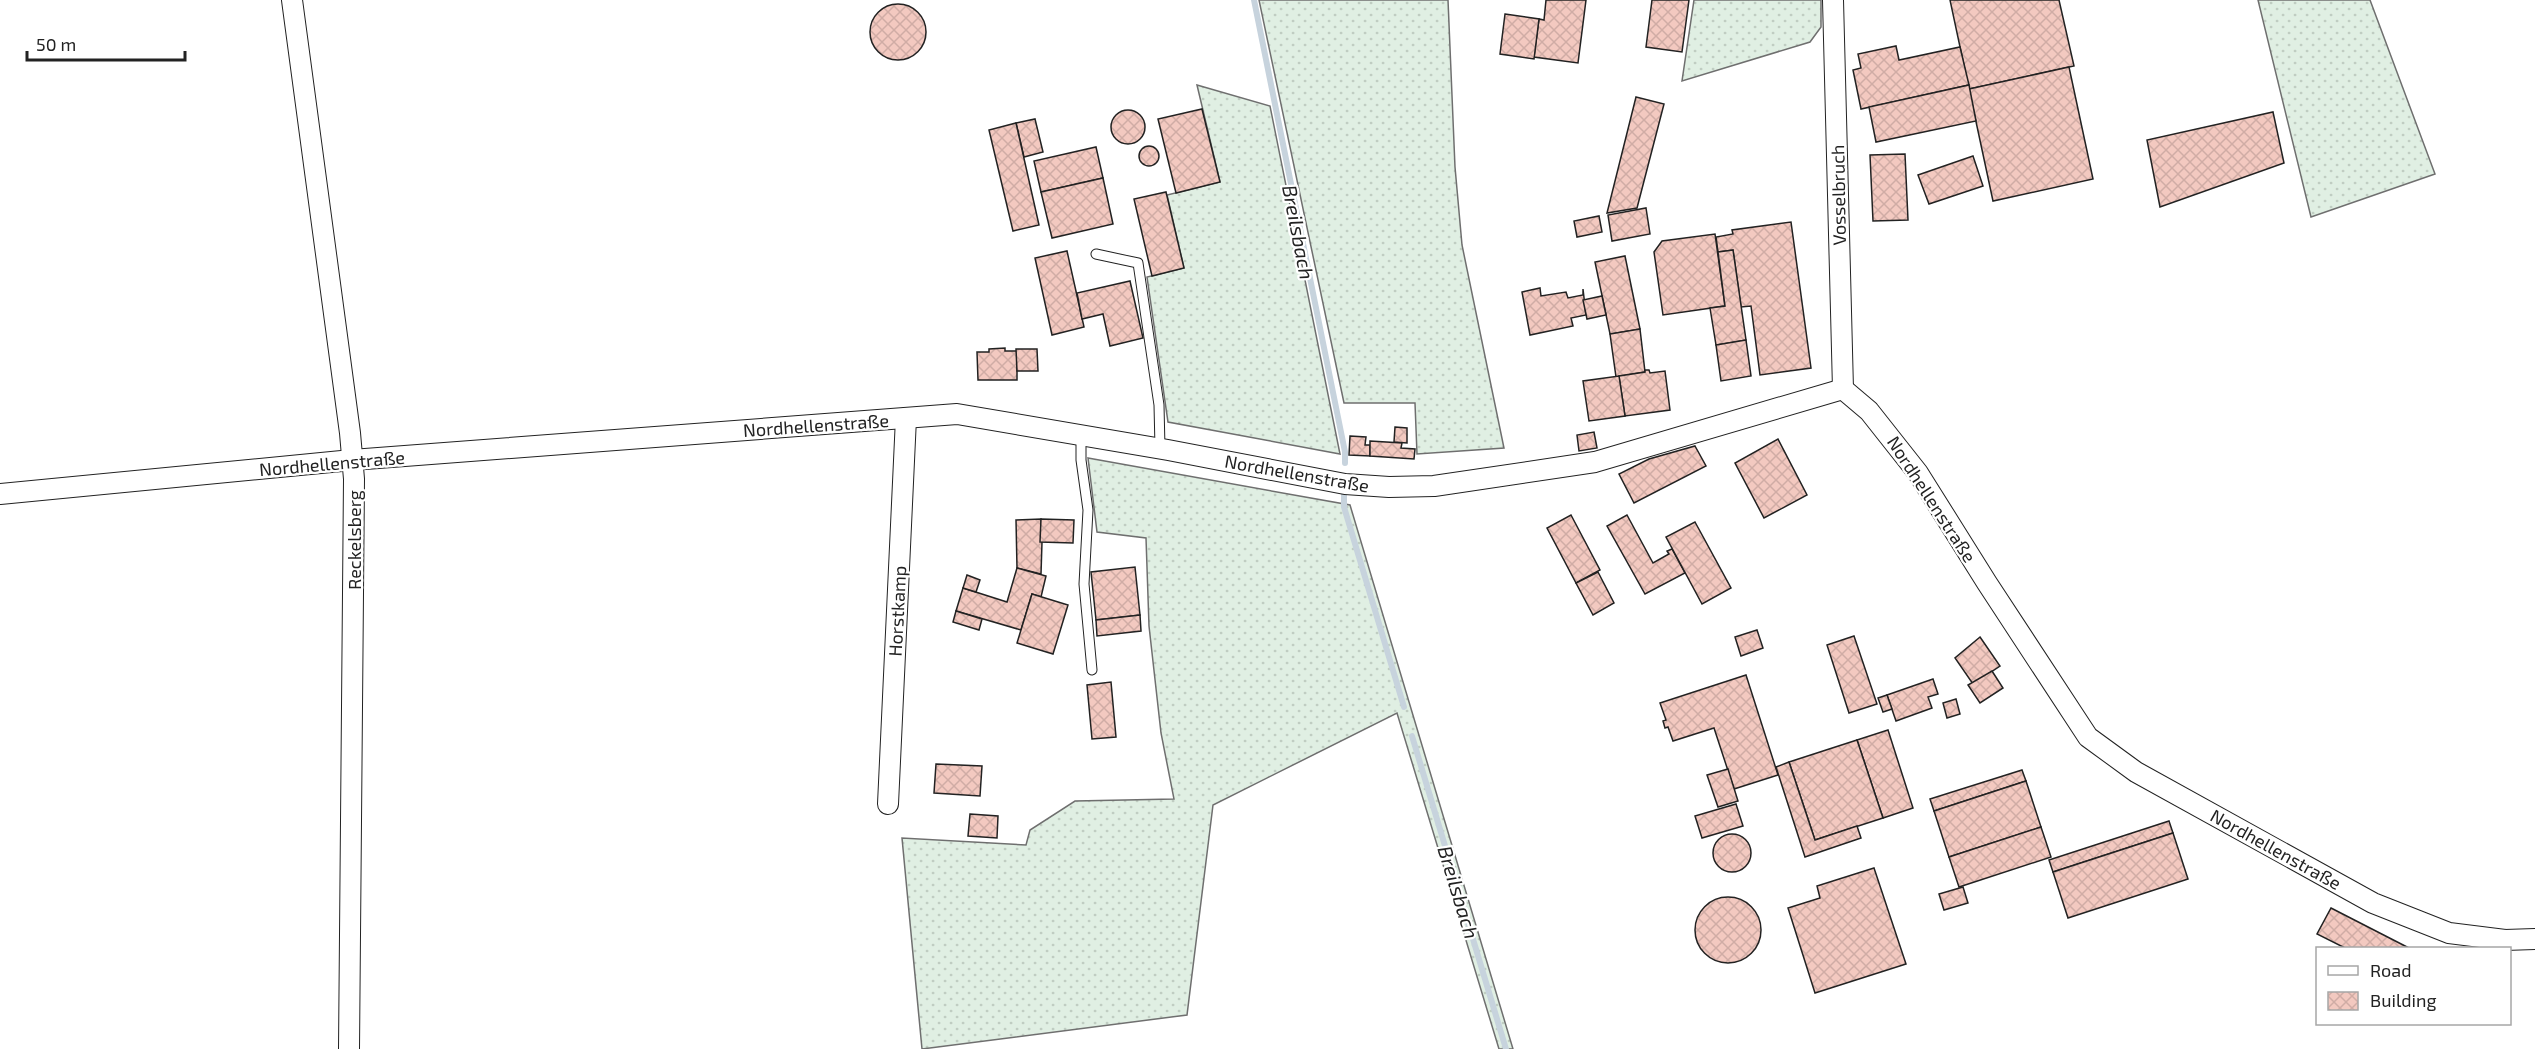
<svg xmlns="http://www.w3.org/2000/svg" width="2535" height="1049" viewBox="0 0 2535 1049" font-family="'Exo 2',sans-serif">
  <defs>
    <pattern id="grass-dots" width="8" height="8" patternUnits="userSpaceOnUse" patternTransform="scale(1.5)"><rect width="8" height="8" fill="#e0efe3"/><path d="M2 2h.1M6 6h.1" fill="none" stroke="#c0cdc2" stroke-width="1.8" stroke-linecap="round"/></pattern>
    <pattern id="building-cross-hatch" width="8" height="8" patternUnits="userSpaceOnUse" patternTransform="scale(1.5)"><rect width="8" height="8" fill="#f3c9c0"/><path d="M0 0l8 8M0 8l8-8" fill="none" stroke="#d0aca5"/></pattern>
  </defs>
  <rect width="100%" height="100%" fill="#fff"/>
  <g fill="url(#grass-dots)" stroke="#6f6f6f" stroke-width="1.5">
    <path d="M1259 0H1448L1455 167 1462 245 1504 448 1417 454 1415 403H1344Z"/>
    <path d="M1694 0H1821V27L1810 42 1682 81Z"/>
    <path d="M2258 0H2370L2435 174 2311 217Z"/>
    <path d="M1197 85 1270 106 1340 454 1168 422 1147 277 1184 268 1167 195 1220 182Z"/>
    <path d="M1088 458 1350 505 1513 1049H1499L1397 713 1213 805 1187 1015 922 1049 902 838 1026 845 1030 830 1075 801 1174 799 1161 733 1149 626 1146 538 1097 532Z"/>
  </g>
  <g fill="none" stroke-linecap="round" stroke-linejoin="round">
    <g stroke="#c7d3dd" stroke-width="6">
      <path d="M1254 0 1345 452V463"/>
      <path d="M1344 494V507L1404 707"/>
      <path d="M1412 736 1506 1049"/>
    </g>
  </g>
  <g fill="url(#building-cross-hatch)" stroke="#222" stroke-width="1.5">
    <path d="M1546 0H1586L1578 63 1534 57 1539 19 1544 20Z"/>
    <path d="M1652 0H1689L1682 52 1646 47Z"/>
    <path d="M1950 0H2059L2074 66 1969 89Z"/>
    <circle cx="898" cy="32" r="28"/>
    <path d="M1505 14 1539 19 1534 59 1500 54Z"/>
    <path d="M1896 46 1899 60 1960 47 1969 85 1861 109 1853 70 1861 68 1858 54Z"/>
    <path d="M2069 67 2093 179 1993 201 1969 89Z"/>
    <path d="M1969 85 1976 121 1876 142 1869 107Z"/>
    <path d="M1636 97 1664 104 1637 208 1607 213Z"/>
    <path d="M1202 109 1220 182 1176 193 1158 119Z"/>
    <circle cx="1128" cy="127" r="17"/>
    <path d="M2273 112 2284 163 2160 207 2147 140Z"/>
    <path d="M1035 119 1043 152 1024 157 1016 123Z"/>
    <path d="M1016 123 1039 225 1013 231 989 130Z"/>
    <circle cx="1149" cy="156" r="10"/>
    <path d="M1096 147 1103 178 1041 192 1034 161Z"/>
    <path d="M1905 154 1908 220 1873 221 1870 155Z"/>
    <path d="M1973 156 1983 186 1929 204 1918 175Z"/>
    <path d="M1103 178 1113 224 1052 238 1041 192Z"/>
    <path d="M1166 192 1184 268 1152 276 1134 199Z"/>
    <path d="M1646 208 1650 234 1612 241 1608 215Z"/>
    <path d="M1599 216 1602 232 1577 237 1574 221Z"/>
    <path d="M1791 222 1811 368 1760 375 1751 306 1741 307 1733 250 1718 252 1716 237 1733 234 1732 230Z"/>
    <path d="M1715 234 1725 306 1663 315 1654 252 1662 241Z"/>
    <path d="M1733 250 1746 340 1716 345 1710 308 1725 306 1718 252Z"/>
    <path d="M1067 251 1084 327 1052 335 1035 258Z"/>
    <path d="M1625 256 1640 329 1610 334 1595 262Z"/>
    <path d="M1130 281 1143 338 1110 346 1103 314 1082 319 1077 293Z"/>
    <path d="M1540 288 1541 296 1566 292 1568 298 1583 295V289L1586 315 1571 318 1573 326 1530 335 1522 292Z"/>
    <path d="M1602 296 1606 315 1587 319 1583 300Z"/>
    <path d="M1640 329 1645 372 1616 377 1610 334Z"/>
    <path d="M1746 340 1751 376 1721 381 1716 345Z"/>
    <path d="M1005 348V351H1017V380H978L977 352H989V349Z"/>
    <path d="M1016 349H1037L1038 371H1017Z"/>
    <path d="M1645 370H1649L1650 373 1665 371 1670 410 1625 416 1619 376 1645 372Z"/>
    <path d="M1619 376 1625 416 1589 421 1583 381Z"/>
    <path d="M1395 427 1407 428V443L1394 442Z"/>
    <path d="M1594 432 1597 448 1579 451 1577 435Z"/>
    <path d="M1350 436 1366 437 1365 445H1370V456L1349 455Z"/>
    <path d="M1778 439 1807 495 1764 518 1735 463Z"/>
    <path d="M1370 441 1402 443 1401 448 1415 449 1414 459 1370 456Z"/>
    <path d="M1695 446 1706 466 1634 503 1619 474 1649 459Z"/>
    <path d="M1571 515 1600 570 1576 583 1547 528Z"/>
    <path d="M1627 515 1653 563 1669 554 1667 551 1672 549 1685 573 1645 594 1607 526Z"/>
    <path d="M1041 519 1042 542 1041 574 1017 568 1016 520Z"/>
    <path d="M1041 519 1074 520 1073 543 1040 542Z"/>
    <path d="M1695 522 1731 588 1702 604 1666 537Z"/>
    <path d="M1135 567 1140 615 1096 620 1091 572Z"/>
    <path d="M1017 568 1046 576 1041 597 1032 594 1021 630 956 611 963 588 1007 602Z"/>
    <path d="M1598 572 1614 603 1593 615 1576 583Z"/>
    <path d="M967 575 980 580 976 592 963 588Z"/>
    <path d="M1032 594 1068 605 1053 654 1017 643Z"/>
    <path d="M956 611 982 619 979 630 953 622Z"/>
    <path d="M1140 615 1141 631 1097 636 1096 620Z"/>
    <path d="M1757 630 1763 648 1741 656 1735 637Z"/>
    <path d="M1854 636 1877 704 1849 713 1827 645Z"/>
    <path d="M1980 637 2000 666 1973 684 1955 658Z"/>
    <path d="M1992 671 2003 688 1980 703 1968 685Z"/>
    <path d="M1746 675 1778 775 1734 789 1714 728 1673 741 1668 727 1665 728 1663 721 1666 720 1660 703Z"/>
    <path d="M1933 679 1938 694 1928 697 1932 708 1896 721 1887 695Z"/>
    <path d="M1111 682 1116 737 1092 739 1087 685Z"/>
    <path d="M1887 695 1892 709 1883 712 1878 698Z"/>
    <path d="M1956 699 1960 714 1947 718 1943 703Z"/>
    <path d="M1888 730 1913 808 1883 818 1857 740Z"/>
    <path d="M1857 740 1883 818 1815 840 1789 762Z"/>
    <path d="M1789 762 1815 840 1857 826 1861 838 1805 857 1776 767Z"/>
    <path d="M936 764 982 766 980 796 934 793Z"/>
    <path d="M1728 769 1738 801 1718 807 1707 775Z"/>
    <path d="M2022 770 2026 781 1934 811 1930 799Z"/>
    <path d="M2026 781 2041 827 1949 857 1934 811Z"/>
    <path d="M1736 804 1743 826 1702 838 1695 816Z"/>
    <path d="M970 814 998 816 997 838 968 836Z"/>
    <path d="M2169 821 2173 833 2053 872 2049 860Z"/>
    <path d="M2041 827 2051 857 1959 887 1949 857Z"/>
    <path d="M2173 833 2188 879 2068 918 2053 872Z"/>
    <circle cx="1732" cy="853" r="19"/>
    <path d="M1874 868 1906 964 1815 993 1788 908 1820 898 1817 886Z"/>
    <path d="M1963 887 1968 903 1944 910 1939 894Z"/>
    <circle cx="1728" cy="930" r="33"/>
    <path d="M2331 908 2409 948H2345L2317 934Z"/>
  </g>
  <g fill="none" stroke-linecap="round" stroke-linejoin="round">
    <defs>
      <g id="lane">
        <path d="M1096 254 1138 263 1159 405 1160 448"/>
        <path d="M1081 435V460L1088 510 1084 584 1092 670"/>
      </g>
      <g id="street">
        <path d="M292 0 350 433 354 479 349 1049"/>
        <path d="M1833 0 1843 389"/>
        <path d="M1843 389 1869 411 1918 473 1987 583 2088 737 2136 772 2373 903 2449 933 2505 940 2535 939"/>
        <path d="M0 494 352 460 957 414 1168 450 1345 484 1389 487 1434 486 1595 462 1843 389"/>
        <path d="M888 804 906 418"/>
      </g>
    </defs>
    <use href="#lane" stroke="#222" stroke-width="11"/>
    <use href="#street" stroke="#222" stroke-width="22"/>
    <use href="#lane" stroke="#fff" stroke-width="9"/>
    <use href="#street" stroke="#fff" stroke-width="20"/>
  </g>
  <g text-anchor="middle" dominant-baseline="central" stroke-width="4.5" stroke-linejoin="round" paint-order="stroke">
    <g font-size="18" fill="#222" stroke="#fff">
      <text transform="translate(1838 195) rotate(-91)">Vosselbruch</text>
      <text transform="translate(816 425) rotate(-4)">Nordhellenstraße</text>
      <text transform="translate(332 463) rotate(-5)">Nordhellenstraße</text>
      <text transform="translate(1297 473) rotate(10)">Nordhellenstraße</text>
      <text transform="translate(1932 499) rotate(57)">Nordhellenstraße</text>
      <text transform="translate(354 540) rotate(-90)">Reckelsberg</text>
      <text transform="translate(897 611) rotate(-87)">Horstkamp</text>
      <text transform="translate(2276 849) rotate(29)">Nordhellenstraße</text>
    </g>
    <g font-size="20" font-style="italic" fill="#222" stroke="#fff">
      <text transform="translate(1299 232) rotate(79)">Breilsbach</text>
      <text transform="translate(1459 892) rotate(73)">Breilsbach</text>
    </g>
  </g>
  <rect x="2316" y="947" width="195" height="78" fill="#ffffff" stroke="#a7a7a7" stroke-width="1.5"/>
  <rect x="2328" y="966" width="30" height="9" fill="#ffffff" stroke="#a7a7a7" stroke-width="1.5"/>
  <text x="2370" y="977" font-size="18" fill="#222222">Road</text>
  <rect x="2328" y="992" width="30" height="18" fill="url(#building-cross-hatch)" stroke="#a7a7a7" stroke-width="1.5"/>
  <text x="2370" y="1007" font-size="18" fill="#222222">Building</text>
  <path d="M27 51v9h158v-9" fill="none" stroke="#222222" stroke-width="3"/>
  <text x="36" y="51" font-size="18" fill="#222222" stroke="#ffffff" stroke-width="4.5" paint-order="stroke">50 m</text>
</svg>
